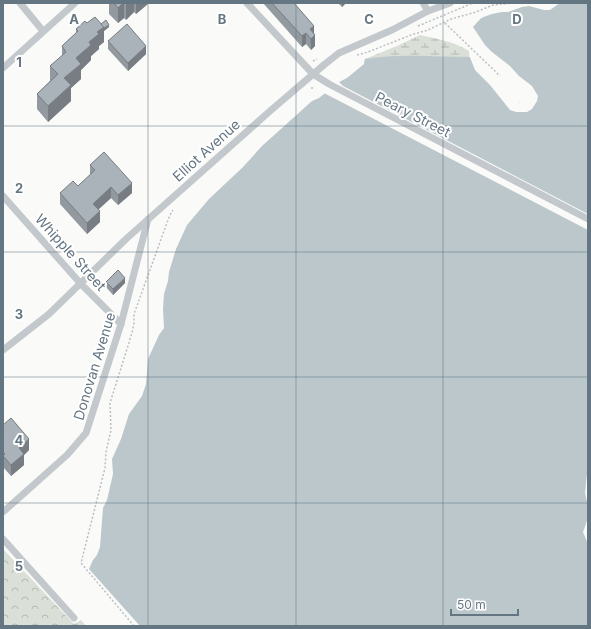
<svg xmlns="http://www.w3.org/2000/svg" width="591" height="629" viewBox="0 0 591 629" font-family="Inter,sans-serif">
  <defs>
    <pattern id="forest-crowns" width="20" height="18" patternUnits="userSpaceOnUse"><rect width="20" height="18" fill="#dadfd7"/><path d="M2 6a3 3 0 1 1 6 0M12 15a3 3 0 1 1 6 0" fill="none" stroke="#b4b9b4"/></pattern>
    <pattern id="wetland-marsh" width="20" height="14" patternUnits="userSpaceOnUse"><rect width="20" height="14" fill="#dadfd7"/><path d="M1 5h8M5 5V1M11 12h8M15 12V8" fill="none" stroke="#b4b9b4"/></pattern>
  </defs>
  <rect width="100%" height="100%" fill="#fafaf8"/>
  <path fill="url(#forest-crowns)" d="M3 549 74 624 81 620 86 626H3Z"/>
  <path fill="url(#wetland-marsh)" d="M420 35C438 39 452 41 469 51L470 62 347 78 365 59 397 46Z"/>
  <path fill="#bbc7cb" d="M548 3H588V464L585 493 588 506V518L583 532 588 544V626H140L89 569 93 560 97 555 100 547 103 508 107 500 113 474 112 459 121 439 129 414 142 396 146 384 148 359 159 335 164 328 163 309 164 294 168 281 169 272 176 249 187 225 209 199 243 167 262 146 312 101 319 98 361 64 365 59C399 53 436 57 471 57 487 74 502 95 523 104L529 95 512 74 469 29 487 13 515 9 523 4Z"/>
  <g fill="#fafaf8">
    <path d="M521 3H560L550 10H544L529 6 522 7 508 12H502L492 14 481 18 473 27 485 45 492 52 510 66 519 76 532 86 538 96 537 101 532 109 527 112H516L510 110 490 85 475 70 469 55 472 56 475 61 492 74 497 83 509 91 520 103H522L525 100 527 93 516 80 503 70 473 42 467 29 470 23 482 14 496 8 514 7Z"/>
    <path d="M365 57 364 64 347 78 339 82 343 86 588 214V230L322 92 360 63Z"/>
  </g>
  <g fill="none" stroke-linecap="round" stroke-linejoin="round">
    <g stroke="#bbbfc2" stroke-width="1.5" stroke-dasharray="2 2" stroke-linecap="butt">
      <path d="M445 23 500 76"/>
      <path d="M418 26 473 3"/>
      <path d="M357 55 368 52 411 35 428 30 451 19 476 12 493 5 513 3"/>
      <path d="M313 61 317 59"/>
      <path d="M312 87V89"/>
      <path d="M134 626 81 563 105 468 106 452 111 430 110 403 132 333 134 323V314L168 220 171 213 173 210"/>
    </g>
    <g stroke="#c3c8cc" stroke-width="7">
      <path d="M20 3 43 31"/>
      <path d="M247 3 313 74 329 84 588 219"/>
      <path d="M423 3 428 11"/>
      <path d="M3 68 75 3"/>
      <path d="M3 196 81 284 121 324"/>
      <path d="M3 350 49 314 126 239 270 111 325 64 339 53 392 30 428 11 450 3"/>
      <path d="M3 512 67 455 86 433 121 324 148 219"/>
      <path d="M3 539 74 618"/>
    </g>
  </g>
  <g fill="#929a9f">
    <path d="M109 3H149L136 14 134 12 126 20 124 18 118 23 109 14Z"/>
    <path d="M263 3H294L314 34 315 46 311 50 306 44 302 47Z"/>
    <path d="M338 3H346L342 7Z"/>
    <path d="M87 23 101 24 109 27 104 31V30V42L99 46V49L91 56V60L81 70V79L71 88V101L48 122 37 109V94L50 81V66L62 56V46L76 33V29Z"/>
    <path d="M108 41 146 54 128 71 108 49Z"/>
    <path d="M90 165 132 193 118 205 111 198 98 210 100 222 87 234 60 204V193L78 186 90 175Z"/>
    <path d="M106 282 125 283 113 295 106 287Z"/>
    <path d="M3 425 29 450 24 455V465L11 476 3 467Z"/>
  </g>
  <g fill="#777d82">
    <path d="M123 3H124V18L118 23V8Z"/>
    <path d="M127 3H134V12L126 20V5Z"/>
    <path d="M136 3H149L136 14Z"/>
    <path d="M342 3H346L342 7Z"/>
    <path d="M109 25V27L104 31V28Z"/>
    <path d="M314 26V36L315 35V46L311 50 310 29Z"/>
    <path d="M104 27V42L99 46V49L91 56V60L81 70V79L71 88V101L48 122V106L76 58 97 32Z"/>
    <path d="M306 33V44L302 47V36Z"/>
    <path d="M146 46V54L128 71V63Z"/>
    <path d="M132 183V193L118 205V195Z"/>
    <path d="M111 187V198L93 214V204Z"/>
    <path d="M100 211V222L87 234V223Z"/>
    <path d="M125 278V283L113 295V289Z"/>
    <path d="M29 439V450L24 455V465L11 476V465L19 448Z"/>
  </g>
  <g fill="#aab3b9" stroke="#777d82">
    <path d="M114 3H123L118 8Z"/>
    <path d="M272 3H294L314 26 310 29 315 35 311 39 306 33 302 36Z"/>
    <path d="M95 17 104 27 97 32 99 34 89 42 91 45 76 58 81 64 64 78 71 85 48 106 37 94 58 74 50 66 66 52 62 46 78 31 76 29 85 21 87 23Z"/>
    <path d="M106 20 109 25 104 28 101 24Z"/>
    <path d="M127 24 146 46 128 63 108 41Z"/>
    <path d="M104 152 132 183 118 195 111 187 93 204 100 211 87 223 60 193 73 181 78 186 95 170 90 165Z"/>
    <path d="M118 270 125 278 113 289 106 282Z"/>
    <path d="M11 418 29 439 19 448 24 454 11 465 3 456 5 454 3 452V425Z"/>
  </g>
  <path fill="none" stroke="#657683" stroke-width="1" stroke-opacity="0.55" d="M148 3V626M296 3V626M443 3V626M3 126H588M3 252H588M3 377H588M3 503H588"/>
  <g text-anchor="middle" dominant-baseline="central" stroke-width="4" stroke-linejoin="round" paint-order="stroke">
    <g font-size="14" fill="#657683" stroke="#fff">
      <text transform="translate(413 114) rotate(27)">Peary Street</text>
      <text transform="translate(206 150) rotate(-42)">Elliot Avenue</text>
      <text transform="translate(71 252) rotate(48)">Whipple Street</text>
      <text transform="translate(94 366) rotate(-73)">Donovan Avenue</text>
    </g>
  </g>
  <g font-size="13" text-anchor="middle" font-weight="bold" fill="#657683" stroke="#fff" stroke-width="4" stroke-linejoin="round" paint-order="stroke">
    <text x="74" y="24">A</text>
    <text x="222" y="24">B</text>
    <text x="369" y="24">C</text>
    <text x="517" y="24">D</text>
    <text x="19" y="67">1</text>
    <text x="19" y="193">2</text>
    <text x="19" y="319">3</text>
    <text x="19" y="445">4</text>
    <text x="19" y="571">5</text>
  </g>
  <rect width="591" height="629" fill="none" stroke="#657683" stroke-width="8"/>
  <path d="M451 609v6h67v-6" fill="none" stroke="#657683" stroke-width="2"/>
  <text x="457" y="609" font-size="12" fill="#657683" stroke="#ffffff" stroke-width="3" paint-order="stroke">50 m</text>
</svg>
